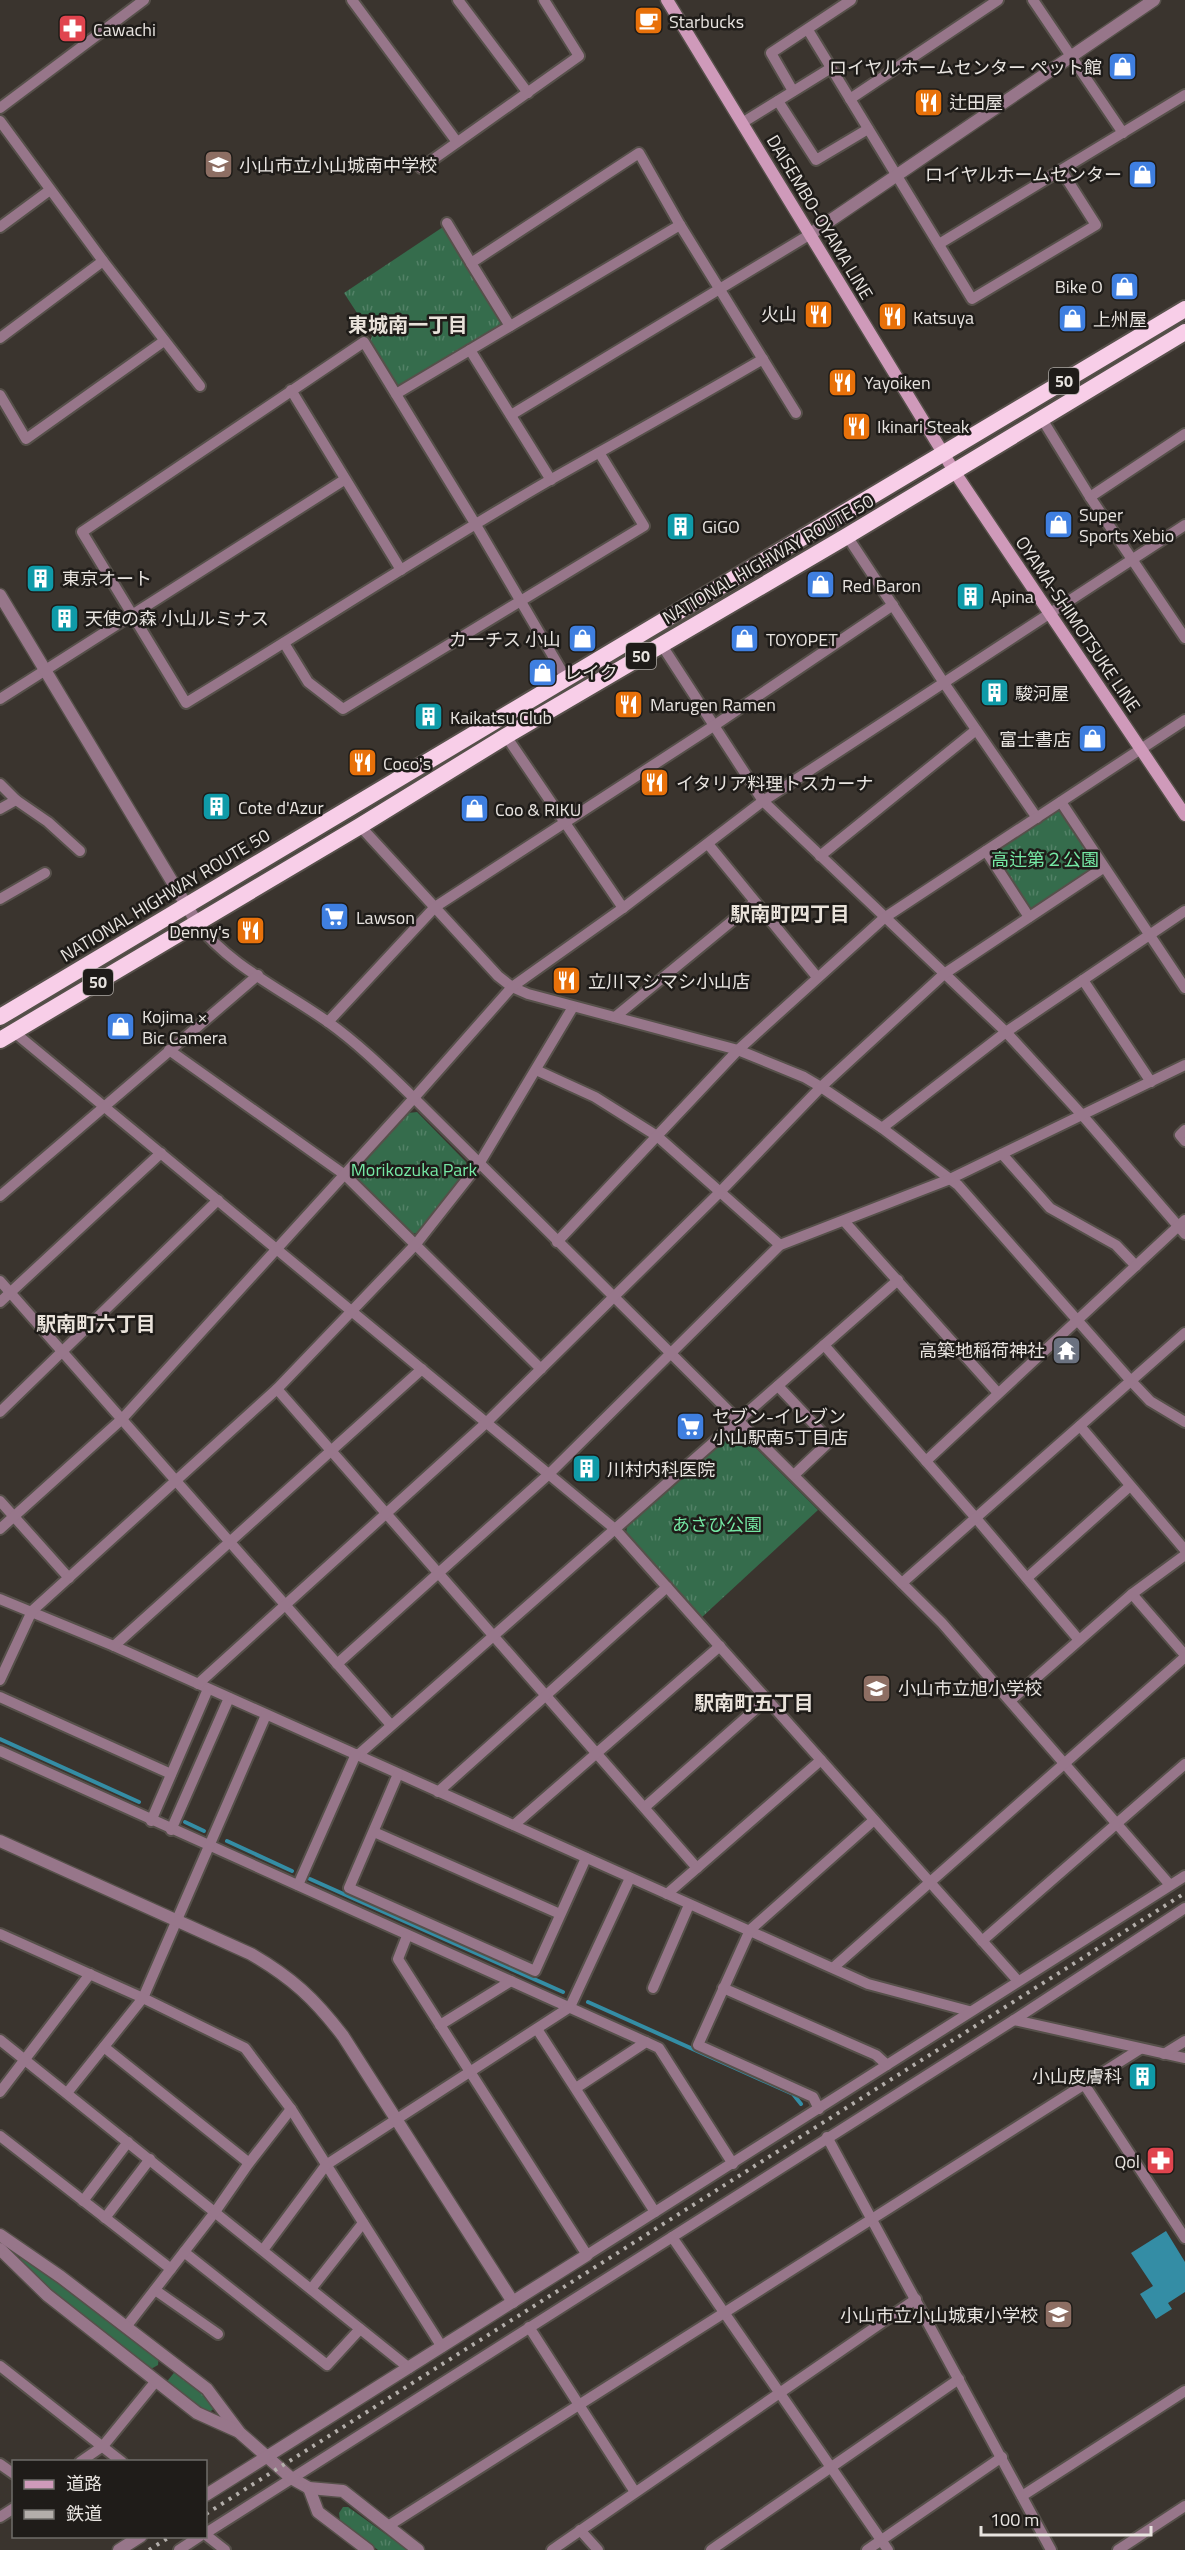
<svg xmlns="http://www.w3.org/2000/svg" width="1185" height="2550" viewBox="0 0 1185 2550" font-family="'Titillium Web','Noto Sans JP',sans-serif">
  <defs>
    <pattern id="grass-tufts" width="24" height="20" patternUnits="userSpaceOnUse" patternTransform="scale(1.5)"><rect width="24" height="20" fill="#356c4c"/><path d="M3 7l-1-3M5 7V3M7 7l1-3M15 17l-1-3M17 17v-4M19 17l1-3" fill="none" stroke="#528166"/></pattern>
  </defs>
  <rect width="100%" height="100%" fill="#3a342e"/>
  <g fill="url(#grass-tufts)">
    <path d="M443 227 503 323 397 387 370 342 372 336 344 293Z"/>
    <path d="M1060 804 1101 867 1030 914 989 851Z"/>
    <path d="M417 1112 466 1162 467 1170 417 1233 412 1234 353 1178V1173L408 1113Z"/>
    <path d="M734 1432 742 1434 818 1510 701 1618 626 1534 627 1526Z"/>
    <path d="M23 2255 159 2355 158 2365 151 2369 47 2290 17 2262Z"/>
    <path d="M177 2369 204 2391 215 2408 208 2413 165 2384Z"/>
    <path d="M343 2507H348L408 2550H378L340 2521 339 2513Z"/>
  </g>
  <path fill="#348da5" d="M1166 2231 1185 2262V2292L1168 2303 1172 2309 1156 2319 1140 2294 1153 2286 1131 2253Z"/>
  <g fill="none" stroke-linecap="round" stroke-linejoin="round">
    <g stroke="#348da5" stroke-width="4">
      <path d="M0 1739 139 1802"/>
      <path d="M185 1822 204 1831"/>
      <path d="M227 1841 292 1871"/>
      <path d="M310 1879 563 1992"/>
      <path d="M588 2002 793 2094 801 2104"/>
    </g>
    <defs>
      <g id="minor">
        <path d="M352 0 457 142"/>
        <path d="M458 0 528 93"/>
        <path d="M1033 0 1123 133"/>
        <path d="M808 30 972 299 1096 225 1061 170"/>
        <path d="M793 91 771 53 851 0"/>
        <path d="M850 99 998 0"/>
        <path d="M778 101 816 160 868 129"/>
        <path d="M0 108 144 0"/>
        <path d="M0 121 103 261 200 386"/>
        <path d="M742 123 831 68"/>
        <path d="M421 168 579 56 544 0"/>
        <path d="M447 223 471 263"/>
        <path d="M0 227 50 190"/>
        <path d="M939 244 1185 95"/>
        <path d="M510 326 471 263 639 153 680 225 796 413"/>
        <path d="M0 338 103 261"/>
        <path d="M470 350 551 480"/>
        <path d="M291 390 401 570"/>
        <path d="M396 394 680 225"/>
        <path d="M0 395 26 439 164 341"/>
        <path d="M511 415 809 235"/>
        <path d="M1042 419 1090 497 1185 638"/>
        <path d="M1090 497 1185 434"/>
        <path d="M847 536 944 683 1037 818"/>
        <path d="M284 643 308 682 343 709 644 526 600 454"/>
        <path d="M661 644 763 801 1006 1032 1083 1116 1185 1234"/>
        <path d="M567 680 476 525 364 342 82 532 186 703C308 629 427 551 550 480 621 440 693 400 763 359"/>
        <path d="M0 699 344 480"/>
        <path d="M506 736 623 908"/>
        <path d="M0 784 16 800 48 822 80 851"/>
        <path d="M1061 802 1185 988"/>
        <path d="M0 809 16 800"/>
        <path d="M360 826 498 976 512 987 528 994 738 1050 804 1077 821 1087 882 1128 958 1185 1131 1381 1150 1401 1185 1422"/>
        <path d="M708 844 817 977"/>
        <path d="M986 851 1029 917"/>
        <path d="M820 856 976 730"/>
        <path d="M0 899 45 873"/>
        <path d="M197 923C228 965 286 992 328 1022 360 1045 387 1072 414 1098L942 1623 1170 1885"/>
        <path d="M1083 980 1151 1082"/>
        <path d="M615 1017 755 902"/>
        <path d="M328 1022 435 907 715 725 893 605"/>
        <path d="M14 1032 615 1529 1018 1981"/>
        <path d="M169 1050 345 1175 541 1369"/>
        <path d="M536 1070 595 1097 657 1136 780 1245"/>
        <path d="M882 1128 1006 1032 1185 911"/>
        <path d="M1185 1130 1180 1135 1185 1141"/>
        <path d="M1002 1154 1050 1208 1116 1245 1136 1266"/>
        <path d="M0 1196 258 975"/>
        <path d="M844 1221 998 1393"/>
        <path d="M557 1242 738 1050 884 918 1185 720"/>
        <path d="M0 1281 391 1725"/>
        <path d="M0 1302 161 1153"/>
        <path d="M824 1345 975 1517 1079 1640"/>
        <path d="M778 1386 830 1441 794 1475"/>
        <path d="M277 1389 697 1868"/>
        <path d="M0 1412 218 1200"/>
        <path d="M1080 1426 1185 1550"/>
        <path d="M926 1461 1185 1220"/>
        <path d="M0 1501 69 1578"/>
        <path d="M0 1529 122 1419 414 1098 512 987 623 908 763 801 1185 525"/>
        <path d="M1027 1578 1130 1486"/>
        <path d="M902 1583 1185 1333"/>
        <path d="M1132 1594 1185 1655"/>
        <path d="M0 1599 114 1646 868 1984 969 2011"/>
        <path d="M114 1646 422 1369"/>
        <path d="M337 1664 549 1474 780 1245 950 1179 1185 1065"/>
        <path d="M0 1680 32 1611 277 1389 416 1244 479 1164 573 1007"/>
        <path d="M198 1684 486 1423 720 1192 821 1087 944 974 1103 868"/>
        <path d="M0 1697 171 1774"/>
        <path d="M1011 1700 1132 1594 1185 1555"/>
        <path d="M0 1751 646 2042"/>
        <path d="M358 1755 898 1280"/>
        <path d="M398 1774 349 1888 535 1971 586 1858"/>
        <path d="M438 1792 667 1587"/>
        <path d="M645 1807 767 1699"/>
        <path d="M151 1821 208 1689"/>
        <path d="M514 1825 720 1646"/>
        <path d="M171 1830 229 1698"/>
        <path d="M374 1832 560 1914"/>
        <path d="M298 1885 356 1754"/>
        <path d="M667 1894 821 1760"/>
        <path d="M0 1934 143 1998 266 1715"/>
        <path d="M407 1936 398 1959 587 2255 1185 1876"/>
        <path d="M982 1941 1185 1764"/>
        <path d="M834 1967 1185 1657"/>
        <path d="M653 1988 689 1905"/>
        <path d="M723 1988 876 2055 887 2065"/>
        <path d="M1014 2020 1185 2058"/>
        <path d="M440 2025 511 1981"/>
        <path d="M537 2029 655 2212"/>
        <path d="M0 2040 409 2368"/>
        <path d="M104 2047 249 2163"/>
        <path d="M1164 2054 1185 2041"/>
        <path d="M1084 2084 1185 2238"/>
        <path d="M576 2088 646 2042 659 2048 733 2164"/>
        <path d="M0 2092 90 1974"/>
        <path d="M67 2093 143 1998 245 2048 291 2109 442 2347"/>
        <path d="M819 2109 813 2097 698 2045 750 1930 874 1820"/>
        <path d="M0 2136 171 2269"/>
        <path d="M827 2137 1051 2550"/>
        <path d="M83 2201 128 2142"/>
        <path d="M105 2218 150 2159"/>
        <path d="M672 2237 888 2550"/>
        <path d="M263 2250 326 2165 570 2007 630 1878"/>
        <path d="M184 2252 327 2365 360 2329"/>
        <path d="M311 2289 363 2223"/>
        <path d="M155 2290 218 2334"/>
        <path d="M126 2327 215 2212 249 2163 291 2109"/>
        <path d="M529 2327 635 2492"/>
        <path d="M0 2366 122 2462"/>
        <path d="M80 2462 103 2446 156 2381"/>
        <path d="M0 2464 14 2474"/>
        <path d="M1022 2496 1185 2391"/>
        <path d="M0 2517 14 2508"/>
        <path d="M388 2526 1140 2049"/>
        <path d="M580 2530 598 2550"/>
        <path d="M206 2533 1014 2020 1185 1908"/>
        <path d="M206 2535 225 2550"/>
        <path d="M179 2550 200 2536"/>
        <path d="M552 2550 916 2299"/>
        <path d="M711 2550 959 2379"/>
        <path d="M867 2550 1002 2457"/>
        <path d="M1118 2550 1185 2506"/>
      </g>
      <g id="tertiary">
        <path d="M809 235 1154 0"/>
        <path d="M0 595 197 923"/>
        <path d="M0 1841 251 1954C292 1978 314 1998 343 2036L513 2302"/>
        <path d="M0 2235 61 2277 207 2389 240 2433 291 2478 309 2488 343 2491 418 2550"/>
        <path d="M0 2249 47 2295 197 2413 237 2431"/>
        <path d="M309 2488 318 2512 368 2550"/>
        <path d="M206 2495 587 2255"/>
        <path d="M119 2550 141 2536"/>
      </g>
      <path id="secondary" d="M667 0 954 471 1185 815"/>
      <g id="trunk">
        <path d="M0 1017 1185 309"/>
        <path d="M0 1040 360 826 506 736 847 536 1185 332"/>
      </g>
    </defs>
    <use href="#minor" stroke="#56504a" stroke-width="14"/>
    <use href="#tertiary" stroke="#56504a" stroke-width="15"/>
    <use href="#secondary" stroke="#56504a" stroke-width="15"/>
    <use href="#trunk" stroke="#56504a" stroke-width="20"/>
    <use href="#minor" stroke="#97768a" stroke-width="10"/>
    <use href="#tertiary" stroke="#97768a" stroke-width="12"/>
    <use href="#secondary" stroke="#cf9aba" stroke-width="12"/>
    <use href="#trunk" stroke="#f8cee8" stroke-width="16"/>
    <g stroke="#b3aeaa" stroke-width="4" stroke-dasharray="3 6" stroke-linecap="butt">
      <path d="M206 2514 1185 1893"/>
      <path d="M149 2550 171 2536"/>
    </g>
  </g>
  <defs>
    <symbol id="cafe-square" viewBox="-11 -11 22 22"><rect x="-9" y="-9" width="18" height="18" rx="4" fill="#e8710a" stroke="#1f1c19"/><path d="M-5.5-4.5H6V0H3Q3 3.5 0 3.5H-2.5Q-5.5 3.5-5.5 0ZM3-3.2v2h1.7v-2ZM-6 4.5H4V6H-6Z" fill="#fff"/></symbol>
    <symbol id="pharmacy-square" viewBox="-11 -11 22 22"><rect x="-9" y="-9" width="18" height="18" rx="4" fill="#e0444e" stroke="#1f1c19"/><path d="M-2-6h4v4h4v4h-4v4h-4v-4h-4v-4h4Z" fill="#fff"/></symbol>
    <symbol id="shop-square" viewBox="-11 -11 22 22"><rect x="-9" y="-9" width="18" height="18" rx="4" fill="#3f7fe0" stroke="#1f1c19"/><path d="M-5-2.5h2.3a2.7 3.5 0 0 1 5.4 0H5L5.5 6h-11ZM-1.5-2.5h3a1.5 2.3 0 0 0-3 0Z" fill="#fff"/></symbol>
    <symbol id="restaurant-square" viewBox="-11 -11 22 22"><rect x="-9" y="-9" width="18" height="18" rx="4" fill="#e8710a" stroke="#1f1c19"/><path d="M-5-6h1v4h1v-4h1v4h1v-4h1v5L-1.5 .5V6h-2V.5L-5-1ZM5-6V6H3V1.5H1.5Q1.5-4 5-6Z" fill="#fff"/></symbol>
    <symbol id="school-square" viewBox="-11 -11 22 22"><rect x="-9" y="-9" width="18" height="18" rx="4" fill="#8d6e63" stroke="#1f1c19"/><path d="M0-5L7-2L0 1L-7-2ZM-4 1L0 2.5L4 1V4Q0 6-4 4Z" fill="#fff"/></symbol>
    <symbol id="building-square" viewBox="-11 -11 22 22"><rect x="-9" y="-9" width="18" height="18" rx="4" fill="#0f9aa8" stroke="#1f1c19"/><path d="M-4-6H4V6H1V3H-1V6H-4ZM-2.5-4.3h1.7v1.8h-1.7ZM.8-4.3h1.7v1.8H.8ZM-2.5-1h1.7V.8h-1.7ZM.8-1h1.7V.8H.8Z" fill="#fff"/></symbol>
    <symbol id="supermarket-square" viewBox="-11 -11 22 22"><rect x="-9" y="-9" width="18" height="18" rx="4" fill="#3f7fe0" stroke="#1f1c19"/><path d="M-6-5.5h2.5l.6 2H6L4.5 2H-2.5L-4.4-4H-6ZM-1.5 3.2a1.3 1.3 0 1 0 .1 0ZM3 3.2a1.3 1.3 0 1 0 .1 0Z" fill="#fff"/></symbol>
    <symbol id="temple-square" viewBox="-11 -11 22 22"><rect x="-9" y="-9" width="18" height="18" rx="4" fill="#6b7280" stroke="#1f1c19"/><path d="M0-6L5-2H3V0L6.5 2.5H4V6H1.5V3h-3V6H-4V2.5H-6.5L-3 0V-2H-5Z" fill="#fff"/></symbol>
  </defs>
  <g fill-rule="evenodd">
    <use href="#cafe-square" x="632" y="4" width="33" height="33"/>
    <use href="#pharmacy-square" x="56" y="12" width="33" height="33"/>
    <use href="#shop-square" x="1106" y="50" width="33" height="33"/>
    <use href="#restaurant-square" x="912" y="86" width="33" height="33"/>
    <use href="#school-square" x="202" y="148" width="33" height="33"/>
    <use href="#shop-square" x="1126" y="158" width="33" height="33"/>
    <use href="#shop-square" x="1108" y="270" width="33" height="33"/>
    <use href="#restaurant-square" x="802" y="298" width="33" height="33"/>
    <use href="#restaurant-square" x="876" y="300" width="33" height="33"/>
    <use href="#shop-square" x="1056" y="302" width="33" height="33"/>
    <use href="#restaurant-square" x="826" y="366" width="33" height="33"/>
    <use href="#restaurant-square" x="840" y="410" width="33" height="33"/>
    <use href="#shop-square" x="1042" y="508" width="33" height="33"/>
    <use href="#building-square" x="664" y="510" width="33" height="33"/>
    <use href="#building-square" x="24" y="562" width="33" height="33"/>
    <use href="#shop-square" x="804" y="568" width="33" height="33"/>
    <use href="#building-square" x="954" y="580" width="33" height="33"/>
    <use href="#building-square" x="48" y="602" width="33" height="33"/>
    <use href="#shop-square" x="566" y="622" width="33" height="33"/>
    <use href="#shop-square" x="728" y="622" width="33" height="33"/>
    <use href="#shop-square" x="526" y="656" width="33" height="33"/>
    <use href="#building-square" x="978" y="676" width="33" height="33"/>
    <use href="#restaurant-square" x="612" y="688" width="33" height="33"/>
    <use href="#building-square" x="412" y="700" width="33" height="33"/>
    <use href="#shop-square" x="1076" y="722" width="33" height="33"/>
    <use href="#restaurant-square" x="346" y="746" width="33" height="33"/>
    <use href="#restaurant-square" x="638" y="766" width="33" height="33"/>
    <use href="#building-square" x="200" y="790" width="33" height="33"/>
    <use href="#shop-square" x="458" y="792" width="33" height="33"/>
    <use href="#supermarket-square" x="318" y="900" width="33" height="33"/>
    <use href="#restaurant-square" x="234" y="914" width="33" height="33"/>
    <use href="#restaurant-square" x="550" y="964" width="33" height="33"/>
    <use href="#shop-square" x="104" y="1010" width="33" height="33"/>
    <use href="#temple-square" x="1050" y="1334" width="33" height="33"/>
    <use href="#supermarket-square" x="674" y="1410" width="33" height="33"/>
    <use href="#building-square" x="570" y="1452" width="33" height="33"/>
    <use href="#school-square" x="860" y="1672" width="33" height="33"/>
    <use href="#building-square" x="1126" y="2060" width="33" height="33"/>
    <use href="#pharmacy-square" x="1144" y="2144" width="33" height="33"/>
    <use href="#school-square" x="1042" y="2298" width="33" height="33"/>
  </g>
  <g text-anchor="middle" dominant-baseline="central" stroke-width="5" stroke-linejoin="round" paint-order="stroke">
    <g fill="#1f1c19" stroke="#aca8a4" stroke-width="1.5">
      <rect x="1049" y="368" width="30" height="26" rx="4.5"/>
      <rect x="626" y="643" width="30" height="26" rx="4.5"/>
      <rect x="83" y="969" width="30" height="26" rx="4.5"/>
    </g>
    <g font-size="16" font-weight="bold" fill="#e8e4e0">
      <text x="1064" y="381">50</text>
      <text x="641" y="656">50</text>
      <text x="98" y="982">50</text>
    </g>
    <g font-size="18" fill="#e8e4e0" stroke="#1f1c19" text-anchor="start">
      <text x="669" y="21">Starbucks</text>
      <text x="93" y="29">Cawachi</text>
      <text x="1102" y="67" text-anchor="end">ロイヤルホームセンター ペット館</text>
      <text x="949" y="102">辻田屋</text>
      <text x="239" y="165">小山市立小山城南中学校</text>
      <text x="1122" y="174" text-anchor="end">ロイヤルホームセンター</text>
      <text x="1103" y="286" text-anchor="end">Bike O</text>
      <text x="797" y="314" text-anchor="end">火山</text>
      <text x="913" y="317">Katsuya</text>
      <text x="1093" y="319">上州屋</text>
      <text x="864" y="382">Yayoiken</text>
      <text x="877" y="426">Ikinari Steak</text>
      <text x="1079" y="514">Super<tspan x="1079" dy="21">Sports Xebio</tspan></text>
      <text x="702" y="526">GiGO</text>
      <text x="62" y="578">東京オート</text>
      <text x="842" y="585">Red Baron</text>
      <text x="991" y="596">Apina</text>
      <text x="85" y="618">天使の森 小山ルミナス</text>
      <text x="561" y="639" text-anchor="end">カーチス 小山</text>
      <text x="766" y="639">TOYOPET</text>
      <text x="564" y="672">レイク</text>
      <text x="1015" y="693">駿河屋</text>
      <text x="650" y="704">Marugen Ramen</text>
      <text x="450" y="717">Kaikatsu Club</text>
      <text x="1071" y="739" text-anchor="end">富士書店</text>
      <text x="383" y="763">Coco's</text>
      <text x="676" y="783">イタリア料理トスカーナ</text>
      <text x="238" y="807">Cote d'Azur</text>
      <text x="495" y="809">Coo &amp; RIKU</text>
      <text x="356" y="917">Lawson</text>
      <text x="230" y="931" text-anchor="end">Denny's</text>
      <text x="588" y="981">立川マシマシ小山店</text>
      <text x="142" y="1016">Kojima ×<tspan x="142" dy="21">Bic Camera</tspan></text>
      <text x="1045" y="1350" text-anchor="end">高築地稲荷神社</text>
      <text x="712" y="1416">セブン-イレブン<tspan x="712" dy="21">小山駅南5丁目店</tspan></text>
      <text x="607" y="1469">川村内科医院</text>
      <text x="898" y="1688">小山市立旭小学校</text>
      <text x="1122" y="2076" text-anchor="end">小山皮膚科</text>
      <text x="1140" y="2161" text-anchor="end">Qol</text>
      <text x="1038" y="2315" text-anchor="end">小山市立小山城東小学校</text>
    </g>
    <g font-size="18" fill="#e8e4e0" stroke="#1f1c19">
      <text transform="translate(820 217) rotate(59)">DAISEMBO-OYAMA LINE</text>
      <text transform="translate(768 559) rotate(-30)">NATIONAL HIGHWAY ROUTE 50</text>
      <text transform="translate(1078 624) rotate(56)">OYAMA-SHIMOTSUKE LINE</text>
      <text transform="translate(165 895) rotate(-31)">NATIONAL HIGHWAY ROUTE 50</text>
    </g>
    <g font-size="18" fill="#75e8a4" stroke="#1f1c19">
      <text x="1045" y="859">高辻第２公園</text>
      <text x="414" y="1169">Morikozuka Park</text>
      <text x="717" y="1524">あさひ公園</text>
    </g>
    <g font-size="20" font-weight="bold" fill="#e9e2da" stroke="#1f1c19">
      <text x="408" y="324">東城南一丁目</text>
      <text x="790" y="913">駅南町四丁目</text>
      <text x="96" y="1323">駅南町六丁目</text>
      <text x="754" y="1702">駅南町五丁目</text>
    </g>
  </g>
  <rect x="12" y="2460" width="195" height="78" fill="#1f1c19" stroke="#6f6c69" stroke-width="1.5"/>
  <rect x="24" y="2480" width="30" height="9" fill="#cf9aba" stroke="#6f6c69" stroke-width="1.5"/>
  <text x="66" y="2490" font-size="18" fill="#e8e4e0">道路</text>
  <rect x="24" y="2510" width="30" height="9" fill="#b3aeaa" stroke="#6f6c69" stroke-width="1.5"/>
  <text x="66" y="2520" font-size="18" fill="#e8e4e0">鉄道</text>
  <path d="M981 2526v9h170v-9" fill="none" stroke="#e8e4e0" stroke-width="3"/>
  <text x="990" y="2526" font-size="18" fill="#e8e4e0" stroke="#1f1c19" stroke-width="4.5" paint-order="stroke">100 m</text>
</svg>
